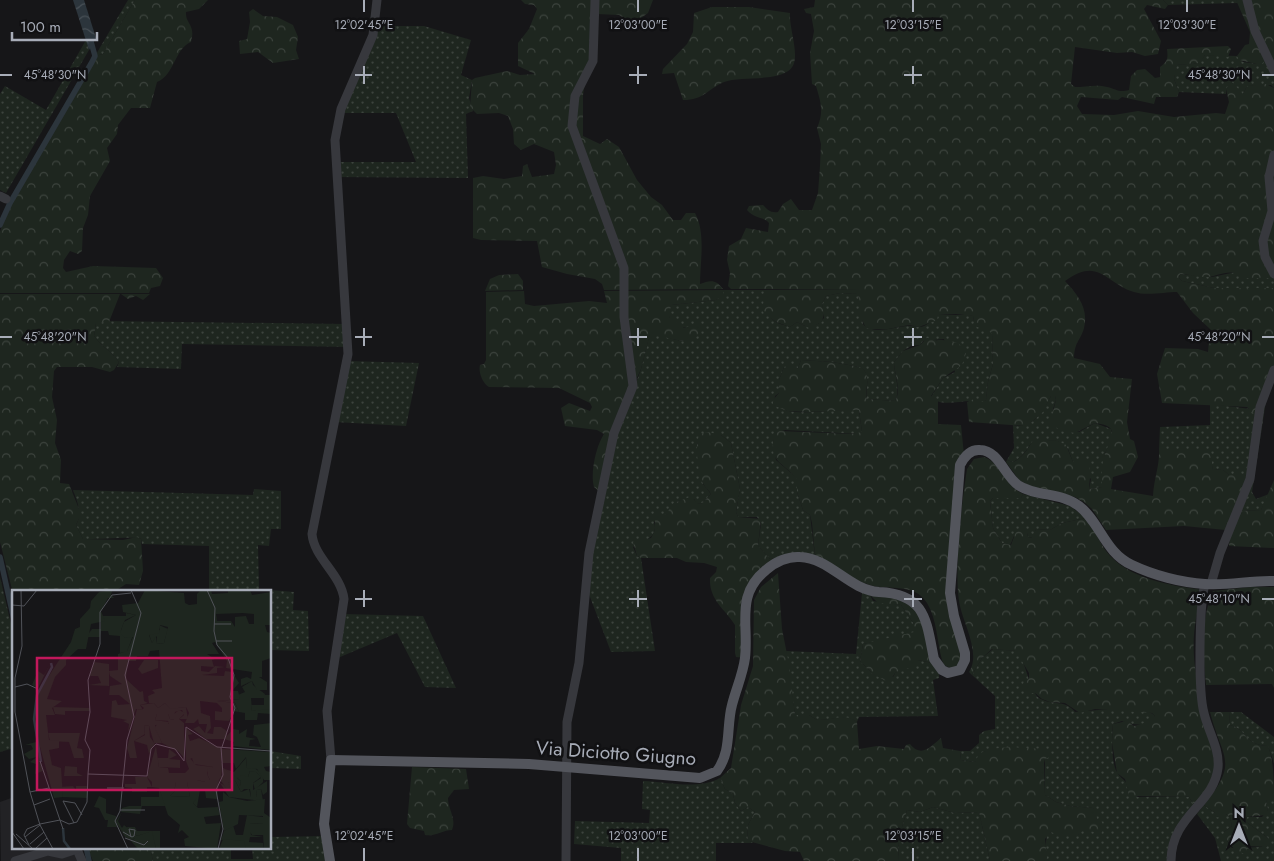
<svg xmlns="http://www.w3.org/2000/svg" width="1274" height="861" viewBox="0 0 1274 861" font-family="Jost,sans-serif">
  <defs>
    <pattern id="grass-dots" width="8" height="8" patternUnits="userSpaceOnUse" patternTransform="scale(1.25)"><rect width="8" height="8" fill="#1e261f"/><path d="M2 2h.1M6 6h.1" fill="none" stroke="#3c433d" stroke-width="1.8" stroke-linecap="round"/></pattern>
    <pattern id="forest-crowns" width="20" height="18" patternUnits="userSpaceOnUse" patternTransform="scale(1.25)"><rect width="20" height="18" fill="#1e261f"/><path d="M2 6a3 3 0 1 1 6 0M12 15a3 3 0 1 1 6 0" fill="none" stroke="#3c433d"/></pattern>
    <pattern id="water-waves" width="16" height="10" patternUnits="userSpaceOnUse" patternTransform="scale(1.25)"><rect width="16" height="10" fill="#2c353c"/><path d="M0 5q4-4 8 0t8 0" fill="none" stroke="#485056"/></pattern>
  </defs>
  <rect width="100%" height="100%" fill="#161618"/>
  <path fill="#222225" d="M14 797V847H78L84 861H1L0 802Z"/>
  <g fill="url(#grass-dots)">
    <path d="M128 0H135L103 54 95 56Z"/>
    <path d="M1163 0H1236L1238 3 1168 5Z"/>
    <path d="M375 26H424L471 40 461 75 472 80 469 98 473 111 466 114 468 178 336 177 335 162H416L396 113H340Z"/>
    <path d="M86 40 89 50 6 193 0 190V94L5 86 46 110Z"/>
    <path d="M1205 55 1237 56 1243 62 1257 64 1267 58H1274V88L1271 85 1247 86 1243 94 1226 89V94L1179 92 1174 79 1176 65 1199 63Z"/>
    <path d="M1236 272 1247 278H1274V288H1214L1182 281 1179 278 1180 274 1212 277Z"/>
    <path d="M724 290H764C764 300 766 318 778 323 782 325 786 325 790 327L797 322 805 326 818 324 824 318 822 304 826 296 840 293 858 294 863 324C871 335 896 327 907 326 913 325 920 329 926 325 930 323 935 318 938 315H969L973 316 974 321 992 333 993 364 988 382 986 400 982 403C968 396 943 410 931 397L943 378 955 372 944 339 923 341 920 345 911 346 903 351 894 362C894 373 901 390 895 401L867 399C865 388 872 374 860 367L832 362 801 360 798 368 784 367 779 380V393L775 396 774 405C779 406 783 410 788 411 812 415 836 408 859 410L862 432 858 434 785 430 776 433 773 442 776 460 797 478V492L803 510 810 515 815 556 770 559 758 546 761 523 757 517H738L736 512 740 489 731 443 721 435 697 443 703 484 711 494 701 504 696 503 694 499 678 501 668 514 654 522C659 537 644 541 633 547L637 556 641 558 655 651 611 652 587 589 592 540 611 453 641 369 650 333C666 334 682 348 697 335L692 327C682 330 670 324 668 313L671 305 716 300Z"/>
    <path d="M100 321 347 324 348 347 182 344 181 369 117 367 119 362C112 352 101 346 94 336L96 323Z"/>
    <path d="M347 361 419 363 406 426 335 422Z"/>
    <path d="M1051 396H1055L1056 400 1053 409 1070 432H1079L1095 423 1111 429 1113 438 1105 453 1102 487 1089 489 1091 479 1073 462 1068 449 1058 441 1034 440C1027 448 1024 457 1013 462L1007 460 1014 448 1013 425C1032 430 1044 410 1051 396Z"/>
    <path d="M1266 401 1252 492 1256 499 1269 494 1261 510 1242 511 1243 475H1229L1222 469 1213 470 1209 451 1159 449 1160 427 1210 425V404L1251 409Z"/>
    <path d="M254 489 281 491V529H271L269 546 258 545 259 589 294 592 293 610 308 611 309 651 270 650V591H209V546L142 544 141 539C135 536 94 540 83 539L76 525C83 514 77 501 73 490L253 495Z"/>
    <path d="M1023 494 1070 506 1086 518 1062 523 1050 530 1036 529 1033 538 1028 537 1027 533 1014 536 1010 545 1002 543 993 528 990 501 993 498H1021Z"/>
    <path d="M0 577 14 637V748L0 752Z"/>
    <path d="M862 593 870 595 873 601 901 605 914 624V633L910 635C894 638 879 641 863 644L860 661 873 674 893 677 895 673 918 660 932 663 939 674V678L933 680 938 716 859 717 857 722C846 713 829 721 817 720L809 715H795L786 651 856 654Z"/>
    <path d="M342 614 423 616 456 688 425 687 397 633 333 660Z"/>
    <path d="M993 649 1017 651 1020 654C1025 664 1031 692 1039 698 1052 706 1065 699 1075 712 1092 711 1143 704 1155 716 1148 728 1132 725 1122 721L1113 724C1112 734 1111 764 1117 772 1123 782 1127 778 1128 792L1138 797 1185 796 1189 797 1194 805 1169 861H1043L1047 835 1051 832 1078 835 1080 831 1097 820 1093 808 1070 806 1056 802 1045 795V759C1022 744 1009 747 983 752L975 762 961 760 960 751H970L979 743V735L984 731 995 729V696L972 675 982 658Z"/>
    <path d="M1229 712H1241L1274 737V763L1268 746C1244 745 1248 730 1230 725Z"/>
    <path d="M270 751 301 756V769L270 768Z"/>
    <path d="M720 778 725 789 733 794 735 803 741 811 748 807 755 812 747 827 748 840 753 843H716V861H621V848L574 844 575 821 649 823 650 810 642 809 643 781C667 782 698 790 720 778Z"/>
    <path d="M1270 798H1274V861H1221L1215 838 1197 814 1204 805 1215 813V817L1226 814 1230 817 1232 826 1224 832 1229 845 1232 848 1262 847 1268 838 1245 821 1247 817H1262L1268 810 1266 801Z"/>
    <path d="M933 807 955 813 979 812 990 861H899L898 841 907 810 920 812Z"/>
    <path d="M325 836 329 861H153L150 847H231V859H253L252 847H270V837Z"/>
  </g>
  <g fill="url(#forest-crowns)">
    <path d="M135 0H208L199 9 186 12C185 24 196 24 191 42 174 49 175 75 157 82L150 108H131L118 125 117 134 107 148 110 161 90 196 88 215 83 228 82 251 78 254 70 251 64 260 63 268 66 272 93 266 156 268 163 278 160 286 151 288 149 293H0V232L5 215 95 56 103 54Z"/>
    <path d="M521 0H653L648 13 641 18 627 20 619 15 597 14 583 95V136L600 144 607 139 619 147 637 180 651 197 662 205 673 220H681L686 213H695C706 233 700 262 700 284 710 280 716 279 723 289L604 290 602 284 595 279 567 274 542 267 537 241 481 240 473 238V178L483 176 504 179 522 176 523 166 527 164 532 177 554 174 556 165 554 152 534 144 521 150 514 144 513 129 508 116 499 113 477 114 470 107 472 80 475 78 507 71 520 75 535 74 518 66V43L529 29 537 9 534 5 525 4Z"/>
    <path d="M815 0H1163L1168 5 1165 9 1147 5 1144 9 1161 41 1158 54 1145 56 1132 52 1117 53 1075 47 1071 84 1075 87C1085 87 1097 84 1107 87 1116 89 1119 93 1129 90L1131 76 1137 70 1145 69 1155 78 1160 77V67C1168 61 1168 58 1167 49L1228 46 1231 49 1228 57 1205 55 1200 63 1177 65 1174 79 1179 92 1177 97H1156L1154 104 1122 97 1118 100 1081 97 1077 106 1082 114 1114 115 1138 111 1174 117 1216 113 1225 114 1229 102 1226 89 1231 81 1243 94 1247 86 1266 84 1274 88V278H1242C1233 266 1217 277 1205 277 1196 277 1189 274 1180 274L1179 278 1182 281 1214 288H1274V379L1257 413H1253L1247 407 1162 403 1157 374 1165 348 1198 349 1208 352 1210 329 1193 313 1177 292C1165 292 1146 296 1134 292 1105 283 1099 256 1065 281 1077 294 1089 308 1084 328 1080 342 1075 340 1074 358L1100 364 1110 377 1132 379 1127 422 1130 439 1134 441 1138 457 1130 472 1113 477 1111 489 1153 496C1154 478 1160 465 1159 449H1206L1210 451 1213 470 1222 469 1229 475H1243L1246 477 1242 511 1261 510 1274 480V548L1229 546 1230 537 1226 530 1184 526 1106 530 1092 509 1084 502 1075 497 1030 486 1019 480 1006 462 1007 460 1013 462C1024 457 1028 448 1034 439L1058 441 1066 445 1073 462 1081 459C1095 465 1089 478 1089 489L1102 487C1102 476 1101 464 1105 454 1110 438 1122 426 1095 423L1075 433 1061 431 1050 423 1056 400 1055 396H1051L1043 412 1027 426 969 422 967 402 974 399 982 402 986 400 988 382 993 364 992 333 975 326 973 316 956 314 938 315 937 320 919 327 909 325 888 329H870L866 328 860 316 858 294 840 293 826 296 822 304 824 313 822 322 809 328 797 322 790 327 776 322 763 312 764 290 862 289H731L728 286 730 273 727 260 729 246 741 239 746 228 768 232 769 223C763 216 756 220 747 210L749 206 763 205C768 210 770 213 778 212L783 204 791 199 799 210H812L818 193 820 166 821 144 817 128C824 112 821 103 816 86L812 84 810 53 814 31 811 14 806 13 804 9 814 7Z"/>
    <path d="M1236 0H1274V58H1267L1261 65 1239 60 1237 56 1245 45 1249 44 1250 32Z"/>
    <path d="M712 7H749L790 13C789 27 798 51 794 63 788 84 741 75 724 82 706 90 704 100 683 100L674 73 662 74 663 69 687 44 693 32 694 13Z"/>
    <path d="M253 9 263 16 277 17 293 25 298 37 296 50 299 59 273 63 258 52 240 54 239 41 247 39 250 22 249 12Z"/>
    <path d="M518 274 523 281V290L485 291 490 279 499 275Z"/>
    <path d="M724 290 723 295 716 300 671 305 669 317 684 328 697 324 701 326C697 354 664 334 650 334L641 369 626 402 601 493 594 487C590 473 596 446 604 434L597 430 565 426 561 408 569 403 590 411 592 407 590 403 559 388 489 387C483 384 478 372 480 365L484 364 486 360V292L524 291 525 304 534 306 589 301 607 303 604 291Z"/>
    <path d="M0 294H120L109 322 96 323 94 336C101 346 112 352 119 362L114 370 110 372 92 367H57L54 371 52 397 57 420 55 443 61 460 60 483 69 484 81 514 76 525 83 539 123 540 137 537 141 539 143 571 139 585 126 584 115 591H14V597L0 542Z"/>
    <path d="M121 294H150L143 300 136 296 128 299Z"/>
    <path d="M927 338C931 338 934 341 938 340 949 340 962 341 966 353L962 365 943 378 931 396 938 401V424L961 425 964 455 949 556 962 665 950 668 944 665 942 660C937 642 937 619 927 603 914 582 890 591 870 585 851 579 833 566 815 556L812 523 810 515 803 510 797 492V479C782 461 767 462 775 433L780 431 853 434 862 432 859 410 809 412 787 411 773 405V400L779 393V380L784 367 789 365 798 368 801 360 832 362 860 367C873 374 864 388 867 399L895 401C902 391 894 373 894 362L903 351 920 345Z"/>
    <path d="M708 432 721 435 731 443 740 489 736 512 738 517 761 519 758 546 770 559H778L753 581 744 658 736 657 735 653V625C724 608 709 600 710 578L716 572 717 567 704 563 686 562 677 558H641L637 556 633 542 651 538 655 530V516L668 514C669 500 682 502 691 496L697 503 701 504 711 494C709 490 706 489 704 485 698 476 694 443 700 434Z"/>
    <path d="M984 457C1001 463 1005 486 1023 494L1021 498H993L990 501 993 528 1002 543 1011 545 1017 529H1026L1028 537 1032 538 1036 529 1050 530 1062 523 1086 518C1094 529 1099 541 1106 551 1127 579 1172 586 1204 590 1194 616 1191 645 1196 673 1200 695 1223 758 1215 777 1211 787 1200 796 1194 805L1189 797 1185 796H1129L1125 779 1117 773 1112 742 1113 724 1127 721 1134 726 1148 722 1155 716 1152 713 1095 709 1080 713 1065 703 1050 702 1042 699 1035 693H1026L1023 685 1024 681 1029 679V673L1016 651 992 649 982 658 972 675 969 672C981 654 964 625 960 606 953 574 962 502 967 469L974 459Z"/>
    <path d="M778 573 782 629 789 664 795 715H809L817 720C829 721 846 712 857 722L859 749 877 746 904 749 906 745 910 744C922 759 932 745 941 738L943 748 960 751 961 760 975 762 979 754C998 744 1026 748 1046 749L1050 757 1045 759 1044 763 1045 795 1056 802 1070 806 1093 808 1096 811 1097 820 1101 821 1104 826 1101 834 1084 829 1078 835H1059L1051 832 1045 839 1047 858 1043 861H990L979 812 955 813 933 807 920 812 907 810 898 841 899 861H804L800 852 785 851 748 841 747 827 755 812 748 807 741 811 735 803 733 794 725 789 720 778 731 768 741 705 753 666 754 600 761 587Z"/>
    <path d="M1251 587H1274V688L1272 684 1206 685C1203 652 1200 622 1213 591Z"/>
    <path d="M870 595 896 597 919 610 932 663 918 660 917 665 895 673 890 681H886L873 674 860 661 863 644 914 632V624L901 605 878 603Z"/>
    <path d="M1210 712H1229L1230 725C1248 730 1244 745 1268 746 1274 761 1274 782 1274 798L1266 801 1268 810 1266 815 1247 817 1245 821 1268 838 1267 847 1248 846 1245 854 1236 851 1224 837V832L1232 826 1230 817 1226 814 1224 818 1215 817V813L1204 805C1240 761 1222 759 1210 712Z"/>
    <path d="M412 767 466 769 469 789 454 790 448 798C448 809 457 820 452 830 443 830 434 837 425 835L424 831 410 828 407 824Z"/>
    <path d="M87 847H150L153 861H93Z"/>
  </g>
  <path fill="url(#water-waves)" d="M73 0H84L96 38 89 50Z"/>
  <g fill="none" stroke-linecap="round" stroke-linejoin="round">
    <g stroke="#2c353c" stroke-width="5.5">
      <path d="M0 225 10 203 92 62 95 56 90 38"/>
      <path d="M0 557 14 620"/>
      <path d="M86 847 89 861"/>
    </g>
    <g stroke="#37383d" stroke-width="9">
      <path d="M1247 0 1255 31 1274 71"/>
      <path d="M1274 155 1269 177 1272 211 1263 241 1265 257 1274 274"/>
      <path d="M0 196 6 199"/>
      <path d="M1211 584 1220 553 1250 479 1260 407 1274 370"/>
      <path d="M331 760 327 711 344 599C341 574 314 558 312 534L348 354 335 140 341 109 373 35 377 0"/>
      <path d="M76 847 82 861"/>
      <path d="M15 861 48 851 62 854 77 849"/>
      <path d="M566 861 567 722 579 663 589 553 614 433 633 386 624 317V268L572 126 575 96 593 61 595 0"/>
      <path d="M1171 861C1171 816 1214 804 1218 768 1220 749 1208 731 1204 713 1198 691 1199 606 1205 584"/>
    </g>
    <path stroke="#53555c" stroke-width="10" d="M330 861 324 824 331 760 529 764 700 778 717 771C732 751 726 727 732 705 736 689 743 674 745 658 749 624 735 595 766 570 775 562 788 556 800 557 830 558 849 590 879 592 926 594 926 620 934 659L942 670 948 673 960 670 965 660V653L954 616 950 593 960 465C964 457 970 449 980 450 998 450 1005 476 1018 485 1036 497 1061 492 1079 506 1100 522 1105 553 1132 565 1153 575 1182 583 1205 584 1228 586 1251 580 1274 581"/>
  </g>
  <path fill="none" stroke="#a8adb8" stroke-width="2" d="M364 0V12M638 0V12M913 0V12M1187 0V12M364 66V84M638 66V84M913 66V84M0 75H12M355 75H372M629 75H647M904 75H922M1262 75H1274M364 328V346M638 328V346M913 328V346M0 337H12M355 337H372M629 337H647M904 337H922M1262 337H1274M364 590V607M638 590V607M913 590V607M355 599H372M629 599H647M904 599H922M1262 599H1274M364 848V861M638 848V861M913 848V861"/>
  <g text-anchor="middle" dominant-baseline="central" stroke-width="5" stroke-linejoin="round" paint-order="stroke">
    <g font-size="19" fill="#a8adb8" stroke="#111113">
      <text transform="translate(616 753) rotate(4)">Via Diciotto Giugno</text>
    </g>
  </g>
  <g transform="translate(12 590)">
    <rect width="259" height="259" fill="#161618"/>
    <path d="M114 23 124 25 113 30 109 40 113 48 121 45 115 62 108 63V46L97 45 96 41H89L88 47H74L80 39H89V31H92L90 26H114ZM147 35 156 39 152 53 145 54V46L140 53 137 44 148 40ZM82 72 97 74V96L77 95 89 93 86 86H77ZM38 74 26 98 20 95 26 81 32 85ZM240 91 241 95 253 104 252 108H239L240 121 253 118 259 119V124L246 123 245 130H233V123L227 122 223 113 205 111 228 109 226 105 233 102 230 97ZM142 113 146 118 153 113 158 118 174 117 176 129H167L172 125 170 120 163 122 162 130 158 129 156 124H145L143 130 157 132 156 135H143L150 153H142L137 136 132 135 133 144 122 151 125 168H118L115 158 125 119 130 120 132 118 128 115ZM41 117 78 118V121H53V125L43 124ZM36 143H68L65 158 70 159 72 168H62L57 152 38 151ZM24 152 31 181 23 184 24 174 18 172 25 167 17 169 12 164 21 159 19 155H13ZM157 159 165 165 157 169 168 170V178L147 177 145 168H156ZM177 167 184 175 201 177 195 182 196 186 198 190H207L205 209 194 208 193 200H188L185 217 181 213 185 196 193 192 185 190V183L172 184 177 179 174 171ZM234 168 235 178 241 177 251 184V192L243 200 241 193 249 188 245 183 238 181 236 187 225 188 229 191 228 196 213 179 222 182ZM53 176 65 177V183L71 186H52ZM123 187H135L140 197H135V202H120V198L113 197V194H124ZM219 190H223L229 202 237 199 239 207H244L245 200 249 199 251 211 217 207 208 193 218 198 215 194ZM164 192H175L178 207 158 206 162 202ZM61 196 64 200V196H75V208L51 207 48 197ZM147 198 154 216H130L128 224 109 222 110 218 117 216H129V207H147ZM235 225 251 227V233L238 234 239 245 251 247H238L237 252 251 253 252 259H234L230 251 209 250 212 241 221 235 224 245H231ZM114 237H123L125 241H148V259H144L139 242 125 246Z" fill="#1e261f"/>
    <path d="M101 0 99 4 102 8H96L89 21 93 31 79 34 74 59H66L54 70V75L43 87 35 109 50 111 40 118 43 125H34L37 150 47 151V158L37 160 40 175 49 178 51 207 42 208 22 135 25 104 59 52 63 39 68 37V29L78 18 79 11 87 2ZM133 0 172 3 173 13 177 15 185 14V4L189 0H199L200 4 216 3V0H238L240 5 259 2V35H253L255 42 259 43V68L250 71V87H247L255 92V100H245L240 91 229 96V89L235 87 239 89 240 82 214 78 215 71 203 52 200 53 207 64H195L203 69 200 70 202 77 189 76V81L197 82 203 76 213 77 205 78V83L190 85 212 86 213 81 220 82 227 93 220 101H226L228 109 205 111 223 113 227 122 222 121 217 131 203 130V121L210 122V118L205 113 188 111 189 123 198 126 199 138 195 143 201 144 202 137H209L215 141V146L221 139 227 140V144L235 139 234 147 244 149 238 150 237 156 249 157 245 147 241 145 242 135 259 133V160L221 156 222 152 212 149H194L181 139 187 136 193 143 195 134H187L186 129 182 133H173L177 123 174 117 158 119 153 113 146 118 142 113H137L136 106 143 103 140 100 150 98 147 60 138 61 136 66H125L124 71H116L114 89 128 102 131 101 132 111 136 113 128 115 131 120 124 119 116 142 117 134 111 131 115 130 99 127 100 111 104 110 106 115 118 114 107 105H97L98 96 110 94 98 86 97 81 106 80V64L115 61 121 47 113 48 108 43 112 32 124 25 111 22 110 15 126 13ZM231 23 242 24V34H237L234 26 223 27V37L219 31H205L204 24ZM148 35 156 37 152 53 145 54 144 46 140 53 137 45 147 43ZM132 70H146V78L130 84 126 79ZM252 105H259V119L240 121 239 115H252ZM167 120 173 123 167 129 172 133V168L167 162 150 153 143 138 145 134H157L156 131 143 130 145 124H156L158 129 162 130V124ZM132 135 137 136 138 147 143 154 137 164 135 155 122 151 133 145ZM174 138 181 144 176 145 178 151 187 148 209 158 211 184 207 190H198L196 186 195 179 201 177 182 174 180 168 174 171ZM144 156 147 177 156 178 157 183H185V190L193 192V196H185V208L181 213 186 218 206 217 208 225 192 227 194 234 209 233 205 259 173 256 172 249 177 247 170 240 166 243 168 235 156 225 147 198 140 197V192L135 187ZM164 192H175L178 207 158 206 162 202ZM210 159 259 162V176L252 177 254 181 259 182V190H252L245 179 235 178 234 167 224 179 222 173H209ZM210 177 224 187 228 196 229 191 225 188 230 185 236 187 238 181 244 182 249 187 241 193V200L255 191V202L251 205 249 199 245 200 244 207H239L238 199H232L229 202 223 190 216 193 219 198H214L209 191ZM211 202 217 207 235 211 253 209 252 223 259 228V259H252L251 245H240L238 242V234L251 233V226L227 225 226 234 212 241 207 212 211 211ZM87 206 94 209V223L104 226 105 237H95L96 230H93L87 218 82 217ZM110 222 106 231 110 238 112 235 125 246 140 241 144 259H126L119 251 122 249 123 248 120 250 113 247 104 232ZM211 249 232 251 234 259H207Z" fill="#1e261f" fill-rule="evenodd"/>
    <path fill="none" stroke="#2c353c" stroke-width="2.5" d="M29 172 22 129 25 105 40 77 39 73M51 238 52 251 58 259"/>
    <path fill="none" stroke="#505258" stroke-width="1" d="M9 0 10 56 3 88V122L18 202 28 235 41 259M195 0 203 18 202 41 205 55 216 68 222 85 218 107 223 118 210 157M0 15 12 16 25 0M202 34H219M204 51H220M3 97 15 94 26 99M28 171 51 239M76 184 78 160 73 150 78 122 76 90 88 54V22L100 5 119 3M95 198H112M18 202 37 198M22 215 38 209M108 220H133M62 233 51 211 63 213 70 225M28 234 48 230 57 234 65 232 75 212 76 184 135 186 139 159 144 154 163 159 172 171 174 137 205 157 259 161M0 242 12 259M111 242 118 246 120 247 122 246 123 240 117 239 119 247M4 244 21 259M13 247 28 235M113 248 132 255 136 251M18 254 32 242M17 255 12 245 15 239 28 234M23 259 35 248M116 259 103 231 108 221 115 150 122 127 113 85 129 23 119 0M206 259 211 239 204 200 211 185 209 157"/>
    <path fill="#c2185b" fill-opacity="0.15" stroke="#c2185b" stroke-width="2.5" d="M25 68H220V200H25Z"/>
    <rect width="259" height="259" fill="none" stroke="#a8adb8" stroke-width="2.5"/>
  </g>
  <g font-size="12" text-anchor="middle" fill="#a8adb8" stroke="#111113" stroke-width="5" stroke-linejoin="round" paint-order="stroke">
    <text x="364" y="29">12°02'45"E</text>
    <text x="638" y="29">12°03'00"E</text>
    <text x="913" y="29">12°03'15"E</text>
    <text x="1187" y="29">12°03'30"E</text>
    <text x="55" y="79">45°48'30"N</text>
    <text x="1219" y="79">45°48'30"N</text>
    <text x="55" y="341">45°48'20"N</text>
    <text x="1219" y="341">45°48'20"N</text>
    <text x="1219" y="603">45°48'10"N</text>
    <text x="364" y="840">12°02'45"E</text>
    <text x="638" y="840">12°03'00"E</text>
    <text x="913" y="840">12°03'15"E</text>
  </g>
  <g transform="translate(1239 826)" stroke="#111113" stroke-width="4" paint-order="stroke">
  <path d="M0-4L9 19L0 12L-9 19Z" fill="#a8adb8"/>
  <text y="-8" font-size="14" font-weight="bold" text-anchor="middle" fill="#a8adb8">N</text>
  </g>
  <path d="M12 32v8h85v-8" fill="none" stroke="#a8adb8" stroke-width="2.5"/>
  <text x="20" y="32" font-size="15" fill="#a8adb8" stroke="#111113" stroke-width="4" paint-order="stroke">100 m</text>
</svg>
